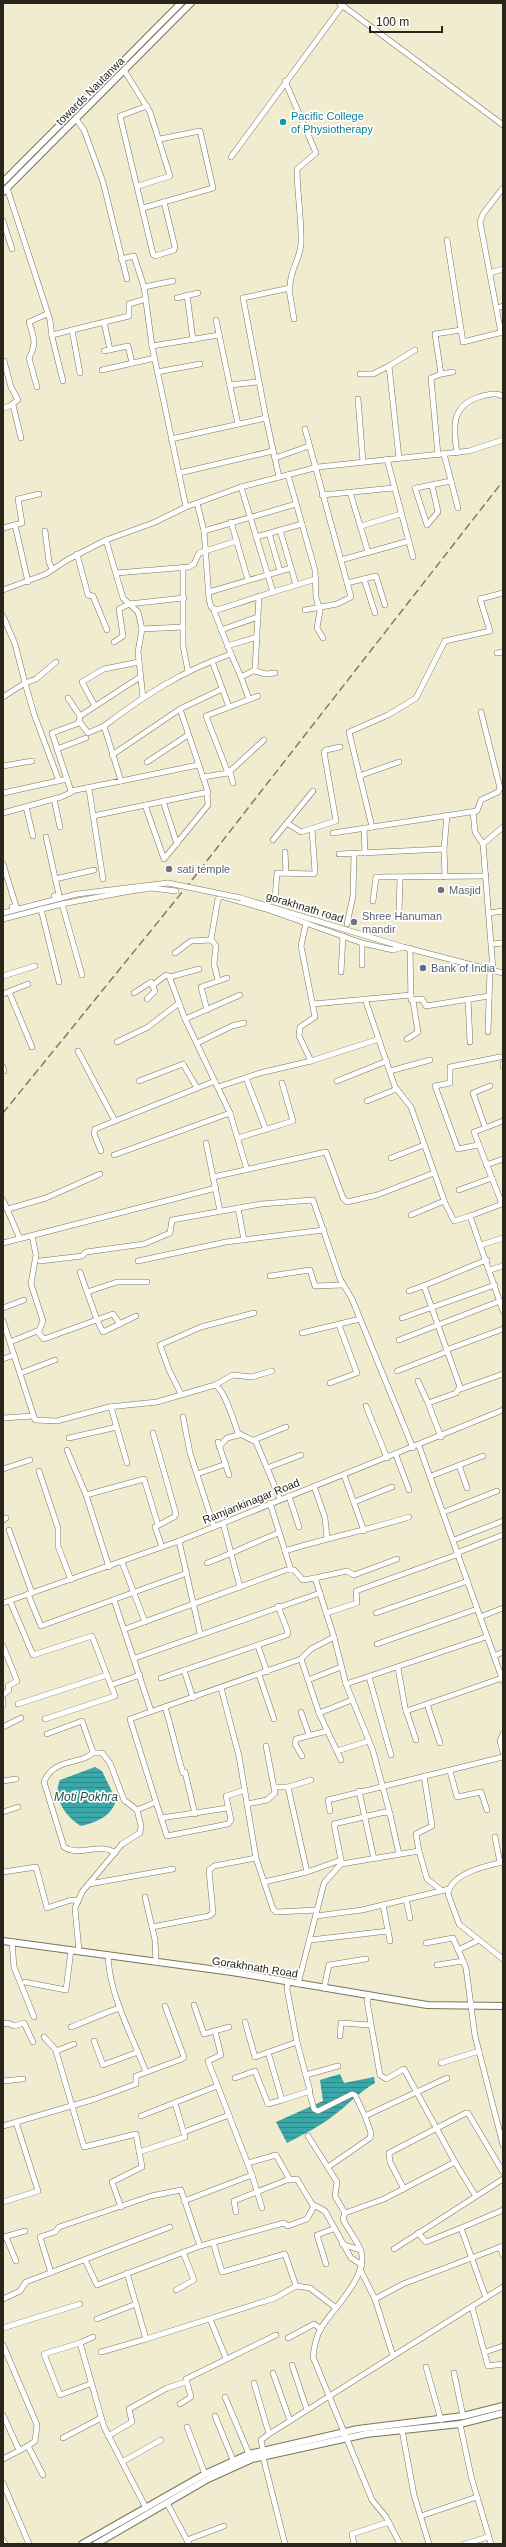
<svg xmlns="http://www.w3.org/2000/svg" width="506" height="2547" viewBox="0 0 506 2547" font-family="Helvetica,sans-serif">
  <defs>
    <pattern id="water-rules" width="6" height="5" patternUnits="userSpaceOnUse"><rect width="6" height="5" fill="#39a8a8"/><path d="M0 2.5h6" fill="none" stroke="#308988"/></pattern>
  </defs>
  <rect width="100%" height="100%" fill="#f1eccf"/>
  <g fill="url(#water-rules)">
    <path d="M95 1767 102 1771 116 1800C112 1816 97 1822 81 1826 66 1817 52 1798 60 1780Z"/>
    <path d="M340 2074 344 2083 374 2077 375 2083C359 2092 348 2105 333 2116 319 2127 302 2135 287 2143L276 2122 323 2101 320 2080Z"/>
  </g>
  <g fill="none" stroke-linecap="round" stroke-linejoin="round">
    <defs>
      <g id="minor">
        <path d="M339 3 503 125"/>
        <path d="M124 70 150 112 170 176 138 186"/>
        <path d="M76 119 84 130 103 182 127 279"/>
        <path d="M160 139 200 131 213 188 164 202"/>
        <path d="M231 157 342 6"/>
        <path d="M7 188 50 320 52 337 63 381"/>
        <path d="M143 208 164 202 175 247 174 250 155 256 153 254 120 116 147 106"/>
        <path d="M3 221 12 249"/>
        <path d="M447 240 463 342 503 332"/>
        <path d="M121 259 134 256 144 287 152 346 186 507"/>
        <path d="M490 273 503 269"/>
        <path d="M144 287 173 281"/>
        <path d="M289 289 294 319"/>
        <path d="M187 295 193 340"/>
        <path d="M177 298 198 293"/>
        <path d="M497 308 503 306"/>
        <path d="M216 320 238 424"/>
        <path d="M104 322 110 350"/>
        <path d="M72 330 80 373"/>
        <path d="M501 333 480 222 483 214 503 188"/>
        <path d="M52 335 129 316V304L146 299"/>
        <path d="M152 346 219 335"/>
        <path d="M104 351 128 346 132 363"/>
        <path d="M4 361 11 387 18 400 12 404"/>
        <path d="M102 370 155 358"/>
        <path d="M157 372 200 364"/>
        <path d="M360 374H373L389 366"/>
        <path d="M441 374 453 372"/>
        <path d="M230 385 257 382"/>
        <path d="M37 387 29 358C37 343 34 338 29 322L47 314"/>
        <path d="M358 399 363 462"/>
        <path d="M3 408 13 405 21 438"/>
        <path d="M266 418 243 298 290 288C289 271 300 260 301 244 302 221 297 193 297 169L316 153 285 81"/>
        <path d="M305 429 351 597 337 604 305 610"/>
        <path d="M171 439 266 418 279 477"/>
        <path d="M457 453C453 427 451 406 479 397 487 395 495 392 503 396"/>
        <path d="M444 454 458 508"/>
        <path d="M438 455 431 378 441 374 435 334 461 330"/>
        <path d="M275 458 309 446"/>
        <path d="M399 458 389 366 415 350"/>
        <path d="M387 459 413 557"/>
        <path d="M179 473 273 451"/>
        <path d="M288 475 315 570 316 597 320 611 317 628 323 638"/>
        <path d="M432 485 438 512 427 525 415 488H416L451 481"/>
        <path d="M350 492 368 552"/>
        <path d="M322 495 394 488"/>
        <path d="M197 503 204 531 209 599 211 607 215 609"/>
        <path d="M231 522 248 580"/>
        <path d="M15 525 28 582"/>
        <path d="M361 526 401 514"/>
        <path d="M3 528 22 523 18 499 39 494"/>
        <path d="M280 530 296 585"/>
        <path d="M45 531 49 562 52 569"/>
        <path d="M204 531 296 504"/>
        <path d="M269 533 280 571"/>
        <path d="M256 537 302 524"/>
        <path d="M106 540 123 598 138 612 142 629 138 652 143 698"/>
        <path d="M77 554 88 595 93 596 107 630"/>
        <path d="M341 560 409 541"/>
        <path d="M183 567V646L188 671"/>
        <path d="M116 573 189 567 194 564 199 553 237 541"/>
        <path d="M364 579 375 613"/>
        <path d="M347 583 376 576 385 605"/>
        <path d="M3 590 46 574 67 560 106 540 153 523 186 507 241 487 318 467 469 451 503 440"/>
        <path d="M209 592 291 568"/>
        <path d="M273 592 316 579"/>
        <path d="M3 616 15 644 25 683 3 697"/>
        <path d="M142 629 183 627"/>
        <path d="M221 630 258 617"/>
        <path d="M114 642 123 636 119 609 129 604 184 598"/>
        <path d="M227 646 257 637"/>
        <path d="M497 653 503 652"/>
        <path d="M231 654 241 677 255 670 259 596"/>
        <path d="M212 661 229 707"/>
        <path d="M56 662 36 679 25 683 34 714 59 781"/>
        <path d="M255 671 266 674 275 673"/>
        <path d="M241 677 249 699"/>
        <path d="M68 698 80 716"/>
        <path d="M95 706 82 682 104 669 139 662"/>
        <path d="M79 721 88 733 104 726"/>
        <path d="M86 738 57 749 71 791 121 781 104 726C145 695 182 671 231 654L214 611 273 592 241 487"/>
        <path d="M57 748 52 733 79 723 80 716 140 677"/>
        <path d="M112 755 180 709"/>
        <path d="M147 762 188 735"/>
        <path d="M3 766 32 761"/>
        <path d="M230 772 233 783"/>
        <path d="M228 773 206 716 258 696"/>
        <path d="M359 776 399 762"/>
        <path d="M203 777 228 773 264 740"/>
        <path d="M121 781 198 765"/>
        <path d="M89 789 103 879"/>
        <path d="M3 793 67 779"/>
        <path d="M54 799 60 827"/>
        <path d="M163 801 177 844"/>
        <path d="M145 805 164 859 208 805 207 793"/>
        <path d="M26 807 33 836"/>
        <path d="M473 812 475 832 483 844"/>
        <path d="M3 813 61 797 72 792"/>
        <path d="M93 816 208 792 180 709 222 689"/>
        <path d="M287 823 301 832 336 821 324 752 326 750 340 747"/>
        <path d="M372 827 349 732 388 715 416 698 445 641 490 631 480 599 503 593"/>
        <path d="M364 828 365 853"/>
        <path d="M333 833 477 811 481 800 498 792 500 788 481 712"/>
        <path d="M46 837 59 895 54 896"/>
        <path d="M273 840 313 791"/>
        <path d="M285 852 286 873"/>
        <path d="M339 854 444 849"/>
        <path d="M3 864 16 906 12 907"/>
        <path d="M445 877 444 849 447 815"/>
        <path d="M55 879 94 870"/>
        <path d="M241 898 403 947 503 973"/>
        <path d="M275 899 277 873 314 874 315 872 312 829"/>
        <path d="M373 901 376 877 486 876"/>
        <path d="M62 904 82 975"/>
        <path d="M41 909 59 982"/>
        <path d="M3 913 77 894 168 883"/>
        <path d="M399 913 400 878"/>
        <path d="M489 913 503 911"/>
        <path d="M3 919 62 904 125 892 151 888 176 891"/>
        <path d="M306 923 301 946 315 1017 300 1027 299 1036 311 1061"/>
        <path d="M347 924 353 896 354 854"/>
        <path d="M492 944 503 943"/>
        <path d="M410 948 411 1000 422 999 426 1006 489 996"/>
        <path d="M175 953 191 941 211 940"/>
        <path d="M362 965V943"/>
        <path d="M493 970 483 844 503 827"/>
        <path d="M341 972 343 936"/>
        <path d="M3 976 35 966"/>
        <path d="M170 977 199 969"/>
        <path d="M218 980 214 964 216 946 211 939 218 899 221 896 266 909 362 943 393 950 403 947"/>
        <path d="M153 985 166 975 169 976 185 1019 230 1113 247 1170"/>
        <path d="M9 992 32 1047"/>
        <path d="M134 993 151 982 155 991 147 999"/>
        <path d="M3 994 28 984"/>
        <path d="M365 999 395 1087 411 1107 445 1203 454 1221 470 1216 503 1311"/>
        <path d="M468 999 470 1042"/>
        <path d="M313 1004 411 995"/>
        <path d="M207 1010 201 987 227 978"/>
        <path d="M185 1019 240 995"/>
        <path d="M488 1032 490 969"/>
        <path d="M407 1039 418 1032 413 1001"/>
        <path d="M117 1042 148 1027 179 1003"/>
        <path d="M197 1043 232 1026 244 1023"/>
        <path d="M78 1051 115 1121"/>
        <path d="M503 1064V1066"/>
        <path d="M3 1067 4 1071"/>
        <path d="M390 1071 430 1060"/>
        <path d="M246 1078 266 1130"/>
        <path d="M139 1081 183 1064 197 1088"/>
        <path d="M337 1081 387 1061"/>
        <path d="M218 1087 260 1073 311 1061 379 1039"/>
        <path d="M367 1101 397 1089"/>
        <path d="M485 1127 473 1093 490 1086"/>
        <path d="M238 1138 293 1121 282 1083"/>
        <path d="M206 1143 220 1211"/>
        <path d="M478 1145 458 1149 435 1086 450 1083V1067L500 1057"/>
        <path d="M101 1151 94 1134 95 1129 215 1081"/>
        <path d="M114 1155 230 1113"/>
        <path d="M391 1158 424 1145"/>
        <path d="M486 1165 503 1159"/>
        <path d="M213 1177 326 1152 343 1198 347 1202 377 1195 434 1173"/>
        <path d="M459 1190 492 1178"/>
        <path d="M3 1200 20 1239"/>
        <path d="M238 1208 244 1240"/>
        <path d="M8 1209 46 1198 100 1174"/>
        <path d="M411 1215 444 1201"/>
        <path d="M470 1216 502 1204 474 1132 503 1121"/>
        <path d="M32 1236 36 1255 31 1284 43 1321 39 1331"/>
        <path d="M3 1243 216 1188"/>
        <path d="M481 1245 503 1238"/>
        <path d="M40 1261 82 1256 86 1252 144 1244 170 1233 172 1220 261 1204 313 1200 340 1279 352 1299 413 1448"/>
        <path d="M138 1261 226 1242 324 1230"/>
        <path d="M490 1270 503 1266"/>
        <path d="M80 1272 97 1320"/>
        <path d="M270 1276 310 1270 315 1286 343 1285"/>
        <path d="M424 1286 460 1387 456 1393 428 1403 441 1437"/>
        <path d="M409 1291C436 1282 460 1270 487 1260"/>
        <path d="M87 1292 117 1282H147"/>
        <path d="M3 1308 24 1300"/>
        <path d="M402 1318 495 1285"/>
        <path d="M97 1320 103 1332 136 1316"/>
        <path d="M3 1321 35 1420 57 1421 109 1407 157 1402 215 1385C225 1390 234 1422 238 1433L256 1442 280 1499"/>
        <path d="M302 1333 360 1319"/>
        <path d="M399 1340 500 1301"/>
        <path d="M10 1342 37 1331 44 1339 113 1314 120 1324"/>
        <path d="M446 1350 503 1329"/>
        <path d="M3 1359 14 1355"/>
        <path d="M397 1371 446 1352"/>
        <path d="M21 1373 55 1360"/>
        <path d="M418 1381 428 1403"/>
        <path d="M330 1383 357 1373 339 1325"/>
        <path d="M215 1385 233 1375 252 1377 272 1371"/>
        <path d="M458 1390 503 1374"/>
        <path d="M181 1394 169 1370 160 1345 201 1327 254 1313"/>
        <path d="M366 1406 387 1458"/>
        <path d="M111 1407 127 1463"/>
        <path d="M183 1417 190 1453 214 1527"/>
        <path d="M3 1418 33 1416"/>
        <path d="M153 1433 176 1514 174 1517 155 1527 162 1547"/>
        <path d="M69 1438 117 1427"/>
        <path d="M254 1440 286 1427"/>
        <path d="M218 1442 229 1475"/>
        <path d="M419 1446 503 1681"/>
        <path d="M219 1447 227 1438 239 1435"/>
        <path d="M67 1450 86 1495 109 1567"/>
        <path d="M396 1455 409 1490"/>
        <path d="M459 1465 467 1488"/>
        <path d="M267 1468 301 1455"/>
        <path d="M3 1469 30 1460"/>
        <path d="M39 1471 58 1528V1546L71 1580"/>
        <path d="M197 1474 226 1464"/>
        <path d="M344 1475 364 1531"/>
        <path d="M431 1476 483 1456"/>
        <path d="M314 1486 325 1518 327 1538"/>
        <path d="M86 1495 144 1479 158 1525"/>
        <path d="M289 1496 299 1527"/>
        <path d="M354 1502 392 1487"/>
        <path d="M270 1503 291 1570"/>
        <path d="M444 1512 497 1491"/>
        <path d="M3 1520 6 1518"/>
        <path d="M223 1523 240 1587"/>
        <path d="M9 1530 32 1593"/>
        <path d="M454 1540 503 1521"/>
        <path d="M179 1541 200 1633"/>
        <path d="M285 1551C326 1538 368 1530 409 1517"/>
        <path d="M459 1552 503 1535"/>
        <path d="M122 1562 145 1622"/>
        <path d="M207 1563C232 1554 254 1542 279 1533"/>
        <path d="M28 1594 41 1626 187 1573"/>
        <path d="M114 1600 151 1711"/>
        <path d="M10 1601 33 1655 92 1636 115 1696 45 1719"/>
        <path d="M3 1603 179 1541 503 1410"/>
        <path d="M326 1613 357 1603 356 1591 459 1554"/>
        <path d="M376 1613 468 1581"/>
        <path d="M480 1617 503 1608"/>
        <path d="M125 1629 286 1570H294L303 1580 315 1578"/>
        <path d="M334 1637 346 1684 373 1751 390 1814"/>
        <path d="M377 1644 477 1609"/>
        <path d="M3 1646 17 1681 8 1686 9 1690 3 1695"/>
        <path d="M258 1646 267 1672"/>
        <path d="M494 1656 503 1652"/>
        <path d="M135 1658 320 1593"/>
        <path d="M301 1659 319 1713 341 1760"/>
        <path d="M398 1668 405 1707 416 1740"/>
        <path d="M184 1670 193 1698"/>
        <path d="M259 1675 274 1719"/>
        <path d="M369 1677 391 1755"/>
        <path d="M161 1678 287 1635 288 1632 278 1606"/>
        <path d="M308 1680 341 1667"/>
        <path d="M346 1684 486 1637"/>
        <path d="M111 1685 140 1675"/>
        <path d="M221 1688 239 1756 256 1858 273 1909 276 1912 317 1910"/>
        <path d="M3 1700V1705"/>
        <path d="M18 1704 107 1675"/>
        <path d="M165 1707C172 1729 176 1750 183 1773"/>
        <path d="M406 1711 427 1704"/>
        <path d="M301 1712 309 1735"/>
        <path d="M319 1713 352 1700"/>
        <path d="M3 1727 21 1718"/>
        <path d="M47 1734 82 1721 93 1752C84 1765 53 1757 44 1782L64 1847C78 1857 101 1842 115 1853"/>
        <path d="M503 1734 500 1741 503 1752"/>
        <path d="M440 1743 427 1704 502 1678"/>
        <path d="M337 1751 369 1741"/>
        <path d="M93 1753H102L110 1763 124 1800 137 1810"/>
        <path d="M302 1756 295 1744 296 1739 327 1731"/>
        <path d="M450 1771 457 1797 481 1792 487 1810"/>
        <path d="M185 1772 195 1814"/>
        <path d="M311 1780 288 1787 307 1872 341 1860 334 1824 385 1812 390 1814 399 1854"/>
        <path d="M3 1781 16 1779"/>
        <path d="M276 1787H288"/>
        <path d="M359 1791 374 1859"/>
        <path d="M156 1802 167 1836 228 1824 231 1820 226 1796 245 1790"/>
        <path d="M247 1804 267 1800 275 1793 266 1746"/>
        <path d="M330 1811 328 1800 503 1757"/>
        <path d="M3 1812 18 1807"/>
        <path d="M161 1818 228 1808"/>
        <path d="M495 1837 500 1863"/>
        <path d="M419 1851 416 1834 432 1826 424 1776"/>
        <path d="M503 1862C486 1866 451 1873 448 1894L459 1924 503 1959"/>
        <path d="M341 1864 419 1851 427 1879 441 1890"/>
        <path d="M3 1872 36 1867 47 1908 71 1900 78 1901"/>
        <path d="M264 1882 307 1872"/>
        <path d="M89 1884 173 1869"/>
        <path d="M145 1897 155 1940 156 1962"/>
        <path d="M406 1899 410 1918"/>
        <path d="M383 1905 390 1941"/>
        <path d="M316 1916 362 1910 449 1889"/>
        <path d="M152 1927 209 1916 213 1913 209 1870 214 1866 256 1858"/>
        <path d="M310 1940 388 1931"/>
        <path d="M12 1942 14 1967 34 2017"/>
        <path d="M426 1943 453 1938 463 1961"/>
        <path d="M458 1950 479 1940"/>
        <path d="M79 1951 75 1908 82 1892 122 1844 140 1833 141 1826 137 1810 156 1802 130 1719 301 1659 311 1649 334 1637 315 1578 347 1571 354 1575 397 1559"/>
        <path d="M108 1955C109 1995 132 2035 146 2072"/>
        <path d="M437 1965 463 1961 466 1968 475 2036 503 2145"/>
        <path d="M25 1982 66 1990 71 1950"/>
        <path d="M298 1984 324 1883 340 1865 341 1860"/>
        <path d="M324 1988 329 1965 366 1959"/>
        <path d="M369 1996 367 2001 380 2075 386 2079 404 2069 455 2162 384 2199 345 2213 343 2219C348 2230 357 2240 361 2251 369 2275 333 2309 321 2328 316 2337 314 2347 313 2357L372 2500 386 2517 400 2544"/>
        <path d="M194 2005 204 2034 229 2027"/>
        <path d="M245 2022 255 2057 297 2042 287 1989 288 1982"/>
        <path d="M3 2024 8 2023 14 2026 24 2023 33 2042"/>
        <path d="M71 2027C88 2021 103 2013 120 2008"/>
        <path d="M340 2036 341 2023 370 2025"/>
        <path d="M44 2037 56 2050"/>
        <path d="M94 2041 103 2065 138 2052"/>
        <path d="M74 2044 56 2051 84 2147 136 2134 142 2167 112 2182 121 2207"/>
        <path d="M441 2063 479 2051"/>
        <path d="M306 2075 338 2066"/>
        <path d="M235 2078 255 2071 268 2104 282 2100 268 2052"/>
        <path d="M3 2081 23 2079"/>
        <path d="M309 2091 314 2109 318 2111 352 2094 355 2095 365 2116"/>
        <path d="M282 2100 310 2091 297 2042"/>
        <path d="M141 2116 217 2086"/>
        <path d="M3 2126 95 2099 136 2084V2076L182 2059 184 2057 165 2006"/>
        <path d="M184 2132 229 2115"/>
        <path d="M308 2136 337 2182 335 2196 345 2213"/>
        <path d="M139 2152 185 2137 175 2103"/>
        <path d="M455 2162 475 2195"/>
        <path d="M248 2163 276 2155 290 2180"/>
        <path d="M328 2167 370 2138 371 2133 365 2116 447 2078"/>
        <path d="M252 2175 262 2208"/>
        <path d="M404 2189 390 2162 389 2153 466 2113H468L503 2172"/>
        <path d="M184 2201 252 2175 208 2061 221 2055 215 2031"/>
        <path d="M3 2202 38 2191 16 2122"/>
        <path d="M236 2212 234 2201 287 2180 297 2179 312 2204 325 2211 351 2258 362 2265"/>
        <path d="M418 2233 426 2242 461 2228"/>
        <path d="M4 2237 25 2231"/>
        <path d="M6 2237 16 2261"/>
        <path d="M213 2242 222 2272 285 2254 296 2286"/>
        <path d="M342 2244 360 2250"/>
        <path d="M200 2246 284 2223 288 2226 307 2219 314 2206"/>
        <path d="M500 2247 503 2255"/>
        <path d="M394 2249 503 2179"/>
        <path d="M326 2264 317 2235 333 2229"/>
        <path d="M360 2269 375 2299 393 2356"/>
        <path d="M51 2273 40 2237 55 2232 59 2227 151 2196 181 2190 200 2246 97 2285 85 2260"/>
        <path d="M176 2290 194 2280 183 2252"/>
        <path d="M486 2298 461 2228 503 2210"/>
        <path d="M3 2299 20 2291 26 2282 170 2227"/>
        <path d="M375 2299 403 2284 503 2246"/>
        <path d="M472 2307 488 2366 503 2364"/>
        <path d="M97 2319 136 2304"/>
        <path d="M210 2319 226 2358"/>
        <path d="M3 2328 80 2304"/>
        <path d="M93 2337 80 2343 104 2427 146 2508"/>
        <path d="M288 2338 314 2324 321 2329"/>
        <path d="M146 2339 275 2298 296 2286 310 2288 336 2308"/>
        <path d="M80 2343 44 2354 60 2395 90 2384"/>
        <path d="M3 2345 37 2425 35 2441 28 2446 43 2475"/>
        <path d="M101 2352 146 2339 127 2273"/>
        <path d="M485 2352 503 2346"/>
        <path d="M292 2365 307 2410"/>
        <path d="M426 2367 441 2420"/>
        <path d="M273 2373 290 2421"/>
        <path d="M454 2373 463 2416"/>
        <path d="M254 2383 269 2434"/>
        <path d="M225 2397 249 2454"/>
        <path d="M180 2404 191 2397 186 2379 276 2335"/>
        <path d="M3 2415 19 2450"/>
        <path d="M215 2416 233 2460"/>
        <path d="M460 2424 471 2476 491 2544"/>
        <path d="M187 2427 205 2474"/>
        <path d="M402 2430 414 2495 429 2544"/>
        <path d="M108 2436 132 2422 129 2409 167 2388 186 2382"/>
        <path d="M63 2438 101 2418"/>
        <path d="M263 2450 261 2440 269 2434 503 2287"/>
        <path d="M263 2457 285 2544"/>
        <path d="M3 2459 28 2446"/>
        <path d="M122 2462 161 2440"/>
        <path d="M3 2483 29 2544"/>
        <path d="M167 2503 189 2544"/>
        <path d="M421 2516 477 2497"/>
        <path d="M3 2540 5 2544"/>
        <path d="M187 2540 224 2526"/>
        <path d="M354 2544 352 2534 389 2522"/>
        <path d="M465 2544 488 2537"/>
      </g>
      <g id="major">
        <path d="M3 182 181 3"/>
        <path d="M3 192 191 3"/>
        <path d="M3 1941 232 1972 427 2005 503 2006"/>
        <path d="M82 2544 205 2474 249 2454 358 2429 463 2416 503 2406"/>
        <path d="M96 2544 208 2479 252 2459 366 2434 460 2424 503 2413"/>
      </g>
    </defs>
    <use href="#minor" stroke="#79755b" stroke-width="6"/>
    <use href="#major" stroke="#79755b" stroke-width="8"/>
    <use href="#minor" stroke="#fff" stroke-width="5"/>
    <use href="#major" stroke="#fff" stroke-width="6"/>
    <path stroke="#7e7b68" stroke-width="1.5" stroke-dasharray="8 4" stroke-linecap="butt" d="M3 1113 192 880 503 481"/>
    <defs>
      <path id="minor-bridge" d="M168 883 241 898"/>
    </defs>
    <use href="#minor-bridge" stroke="#79755b" stroke-width="6" stroke-linecap="butt"/>
    <use href="#minor-bridge" stroke="#fff" stroke-width="5"/>
  </g>
  <circle fill="#0f9aa8" stroke="#fff" stroke-width="1.5" cx="283" cy="122" r="4"/>
  <g fill="#6b7280" stroke="#fff" stroke-width="1.5">
    <circle cx="169" cy="869" r="4"/>
    <circle cx="441" cy="890" r="4"/>
    <circle cx="354" cy="922" r="4"/>
  </g>
  <circle fill="#5c6f8a" stroke="#fff" stroke-width="1.5" cx="423" cy="968" r="4"/>
  <g text-anchor="middle" dominant-baseline="central" stroke-width="3.5" stroke-linejoin="round" paint-order="stroke">
    <g font-size="11" fill="#28261b" stroke="#fff">
      <text transform="translate(90 91) rotate(-45)">towards Nautanwa</text>
      <text transform="translate(305 907) rotate(17)">gorakhnath road</text>
      <text transform="translate(251 1501) rotate(-22)">Ramjankinagar Road</text>
      <text transform="translate(255 1967) rotate(9)">Gorakhnath Road</text>
    </g>
    <g font-size="11" fill="#0d838f" stroke="#fff" text-anchor="start">
      <text x="291" y="116">Pacific College<tspan x="291" dy="13">of Physiotherapy</tspan></text>
    </g>
    <g font-size="11" fill="#5b616d" stroke="#fff" text-anchor="start">
      <text x="177" y="869">sati temple</text>
      <text x="449" y="890">Masjid</text>
      <text x="362" y="916">Shree Hanuman<tspan x="362" dy="13">mandir</tspan></text>
    </g>
    <g font-size="11" fill="#4e5e75" stroke="#fff" text-anchor="start">
      <text x="431" y="968">Bank of India</text>
    </g>
    <g font-size="12" font-style="italic" fill="#1e4e4e" stroke="#fff">
      <text x="86" y="1797">Moti Pokhra</text>
    </g>
  </g>
  <rect width="506" height="2547" fill="none" stroke="#28261b" stroke-width="8"/>
  <path d="M370 26v6h72v-6" fill="none" stroke="#28261b" stroke-width="2"/>
  <text x="376" y="26" font-size="12" fill="#28261b" stroke="#ffffff" stroke-width="3" paint-order="stroke">100 m</text>
</svg>
